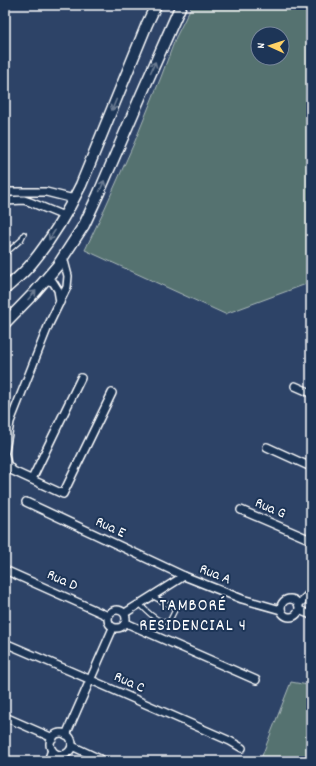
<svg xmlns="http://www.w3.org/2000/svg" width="316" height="766" viewBox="0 0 316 766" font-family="Dekko,sans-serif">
  <rect width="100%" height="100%" fill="#2d4367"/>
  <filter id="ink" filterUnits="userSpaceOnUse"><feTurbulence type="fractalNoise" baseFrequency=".025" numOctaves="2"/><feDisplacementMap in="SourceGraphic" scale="8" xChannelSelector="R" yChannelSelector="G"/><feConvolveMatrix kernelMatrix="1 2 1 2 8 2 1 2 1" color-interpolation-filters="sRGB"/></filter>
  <g filter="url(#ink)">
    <g fill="#557270" stroke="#aab8b8" fill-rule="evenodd">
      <path d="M192 5H311V285L309 283 225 314 85 250 104 210 135 141 161 77 176 37ZM258 34H282V58H258Z"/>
      <path d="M291 682 308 685 311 687V761H260Z"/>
    </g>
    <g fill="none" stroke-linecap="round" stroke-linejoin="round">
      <defs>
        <g id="service">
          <path d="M5 254 21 240 24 234"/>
          <path d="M140 604C147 612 158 623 169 622L175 610 174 608 152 596"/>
        </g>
        <g id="minor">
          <path d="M5 192H46L74 199"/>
          <path d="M5 201 24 200 30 202 64 216"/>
          <path d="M45 280 53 282 58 290 60 302"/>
          <path d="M295 386 311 393"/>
          <path d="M267 447 311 467"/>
          <path d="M5 451 10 422 49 324 67 287 68 276 63 257"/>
          <path d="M5 455 7 464 13 471 63 494 112 393"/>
          <path d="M32 479 81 378"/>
          <path d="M26 502 184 576"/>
          <path d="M241 510 311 540"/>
          <path d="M5 570 108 616"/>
          <circle cx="290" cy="608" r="9"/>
          <path d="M299 604 309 594 311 591"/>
          <circle cx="117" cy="619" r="9"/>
          <path d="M299 610 311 615"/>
          <path d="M125 613 184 576 242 599 281 610"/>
          <path d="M126 623 256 680"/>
          <path d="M5 643 91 680 230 741 242 748"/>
          <path d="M5 717 53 738"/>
          <circle cx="61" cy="744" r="11"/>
          <path d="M66 735 113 628"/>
          <path d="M72 746 104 761"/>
          <path d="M48 761 52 750"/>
        </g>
        <g id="secondary">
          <path d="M5 289C14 281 24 273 32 263 50 241 68 211 81 185L147 24 156 5"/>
          <path d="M5 323 35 292 58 265 84 225 98 195 142 93 181 5"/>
        </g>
      </defs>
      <use href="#service" stroke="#fff" stroke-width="6"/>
      <use href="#minor" stroke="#fff" stroke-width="10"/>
      <use href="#secondary" stroke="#fff" stroke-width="13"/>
      <use href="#service" stroke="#1d3557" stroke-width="3.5"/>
      <use href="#minor" stroke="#1d3557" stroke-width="7"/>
      <use href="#secondary" stroke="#1d3557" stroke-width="10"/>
    </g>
    <defs><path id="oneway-shaft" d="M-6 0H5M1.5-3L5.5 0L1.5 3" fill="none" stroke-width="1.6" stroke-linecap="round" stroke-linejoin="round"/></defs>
    <g stroke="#6c7c92">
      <use href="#oneway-shaft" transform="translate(153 67) rotate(-66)"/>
      <use href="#oneway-shaft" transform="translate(114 105) rotate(112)"/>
      <use href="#oneway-shaft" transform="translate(102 186) rotate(-67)"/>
      <use href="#oneway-shaft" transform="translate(52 235) rotate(123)"/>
      <use href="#oneway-shaft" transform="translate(32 295) rotate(-48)"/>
    </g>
  </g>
  <g text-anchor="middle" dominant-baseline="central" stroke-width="4" stroke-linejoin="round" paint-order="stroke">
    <g font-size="15" fill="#fff" stroke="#1d3557">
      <text transform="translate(270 509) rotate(23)">Rua G</text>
      <text transform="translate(110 528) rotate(25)">Rua E</text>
      <text transform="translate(215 575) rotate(22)">Rua A</text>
      <text transform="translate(62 581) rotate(24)">Rua D</text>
      <text transform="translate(129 683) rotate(24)">Rua C</text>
    </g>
    <g font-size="17" letter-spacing="1" fill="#fff" stroke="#1d3557">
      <text x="193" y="607">TAMBORÉ<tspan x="193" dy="20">RESIDENCIAL 4</tspan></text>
    </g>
  </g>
  <rect width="316" height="766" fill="none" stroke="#1d3557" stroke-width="20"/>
  <rect x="10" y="10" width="296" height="746" fill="none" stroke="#fff" stroke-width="1.5" filter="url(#ink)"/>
  <g transform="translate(270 46) rotate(273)"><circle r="19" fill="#1d3557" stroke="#77869a"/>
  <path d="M0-3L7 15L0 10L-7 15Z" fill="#ffd166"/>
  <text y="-6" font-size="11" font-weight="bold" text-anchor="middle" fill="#ffffff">N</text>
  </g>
</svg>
